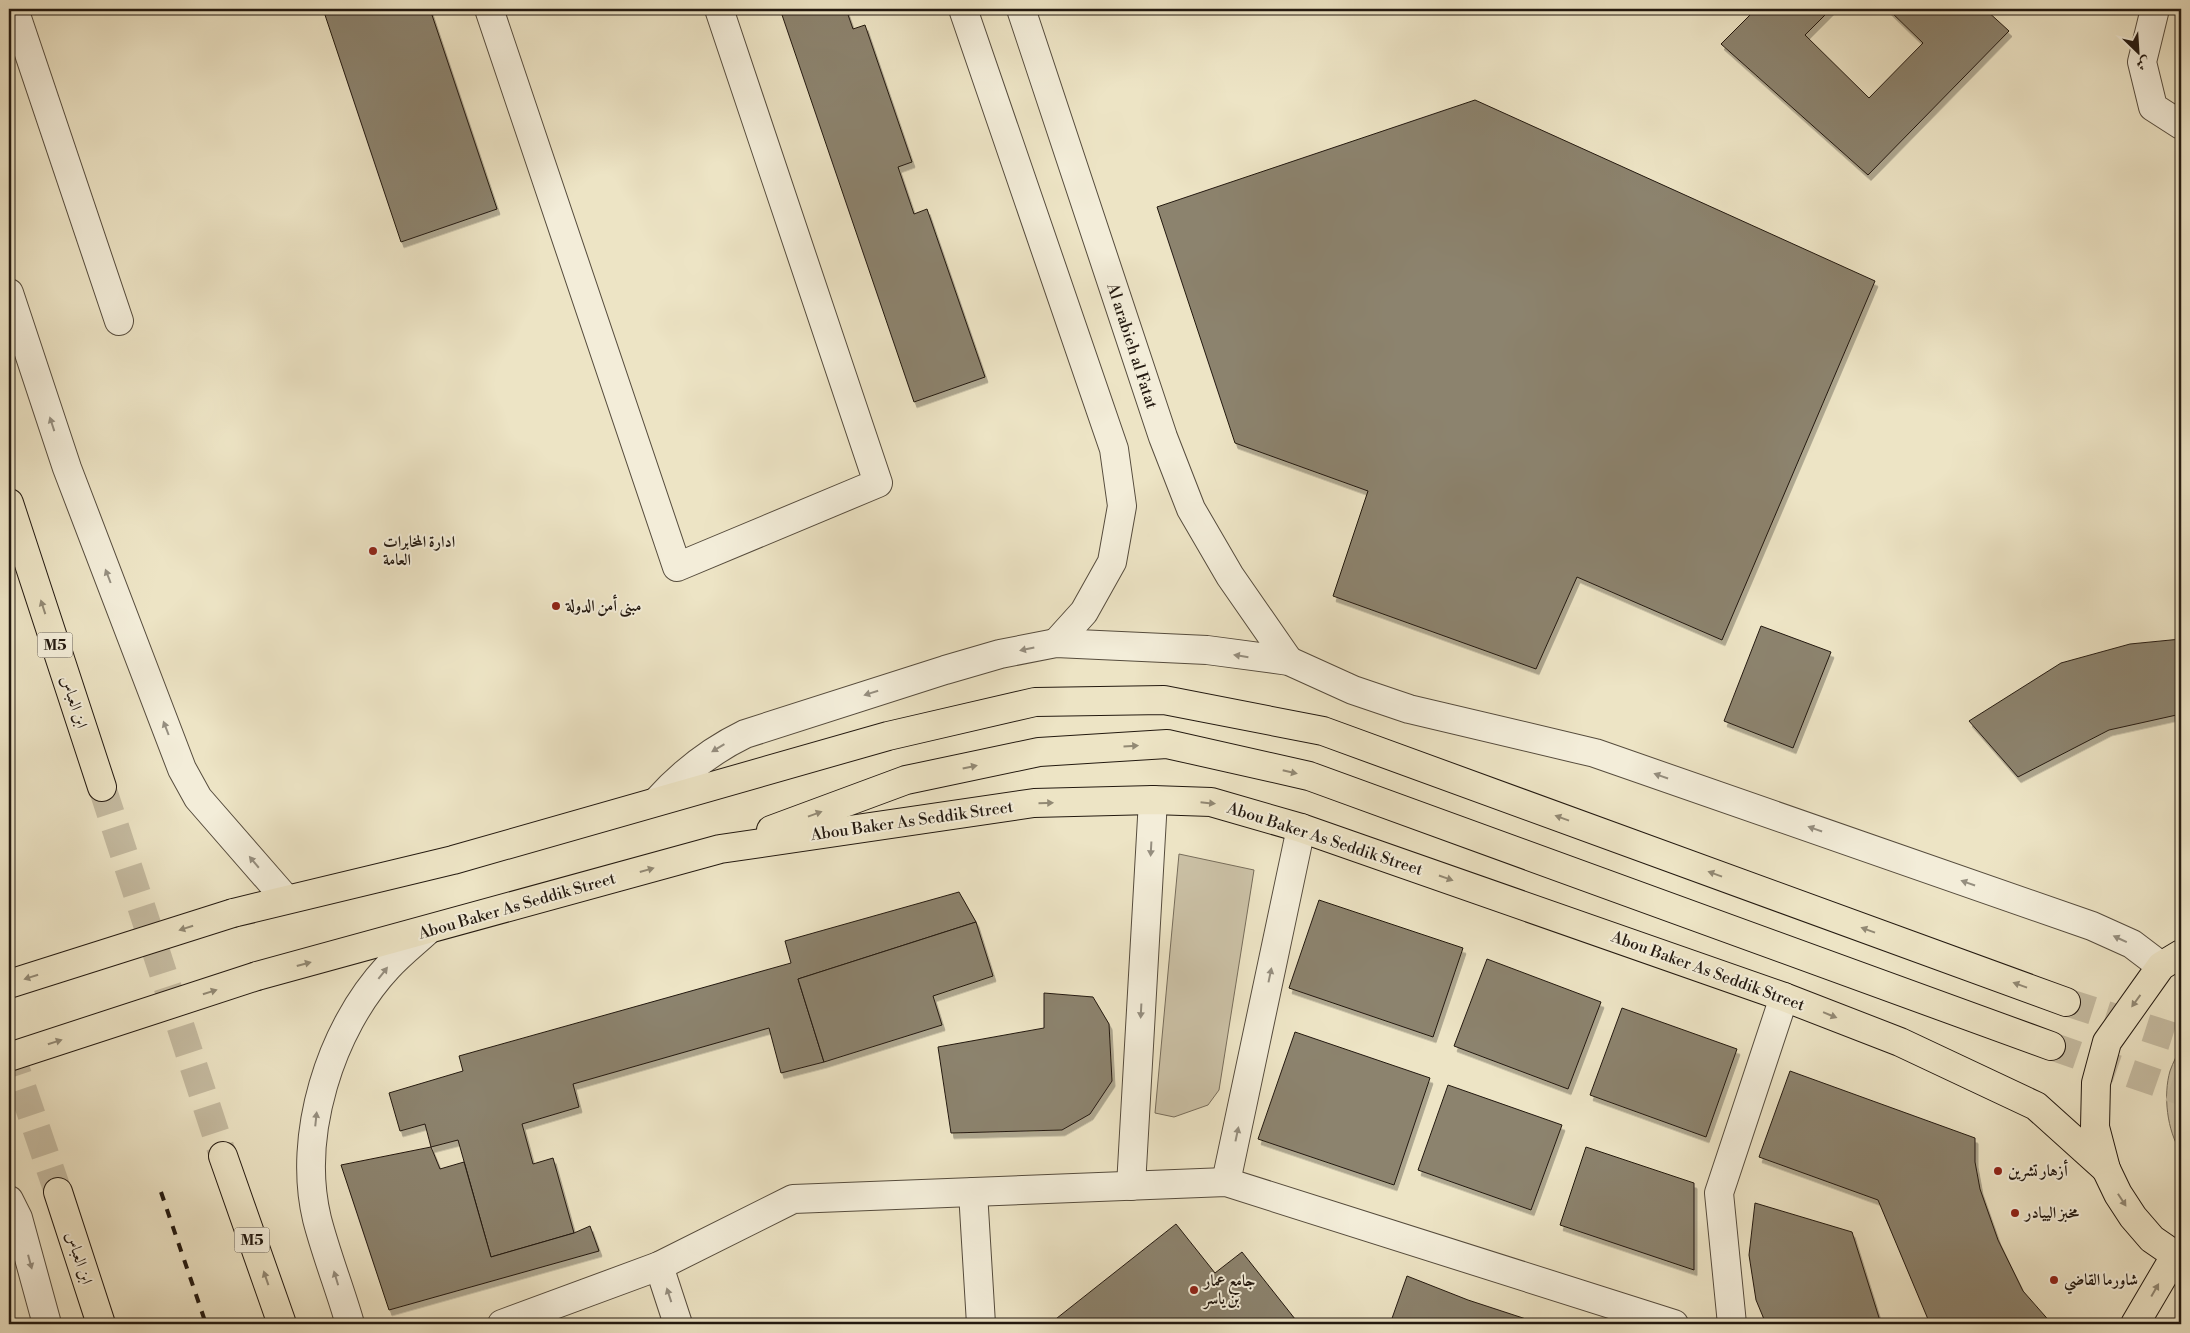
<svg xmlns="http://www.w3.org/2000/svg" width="2190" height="1333" viewBox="0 0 2190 1333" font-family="'Libre Bodoni',Amiri,serif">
  <defs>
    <filter id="shadow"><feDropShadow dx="3" dy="5.5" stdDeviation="0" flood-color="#0004"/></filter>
  </defs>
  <rect width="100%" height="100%" fill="#ede4c5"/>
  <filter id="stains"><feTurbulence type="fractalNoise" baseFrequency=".004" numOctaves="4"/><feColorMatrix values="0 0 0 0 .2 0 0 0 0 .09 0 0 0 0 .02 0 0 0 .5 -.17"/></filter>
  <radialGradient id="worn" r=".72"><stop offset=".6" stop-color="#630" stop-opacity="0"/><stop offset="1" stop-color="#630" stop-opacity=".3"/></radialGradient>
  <g fill="#cbc1a6" stroke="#776d5b">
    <path d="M1179 854 1254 870 1219 1090 1208 1105 1174 1117 1155 1113Z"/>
    <path d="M2181 1045V1152C2167 1131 2163 1095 2170 1071 2173 1062 2178 1054 2181 1045Z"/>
  </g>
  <g fill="#8c836e" stroke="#231910" filter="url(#shadow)">
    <path d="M323 9H430L497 209 401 242Z"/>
    <path d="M780 9H846L853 29 865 25 912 162 898 167 914 214 927 209 985 377 914 402Z"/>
    <path d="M1756 9H1831L1805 35 1869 98 1923 43 1888 9H1985L2009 31 1868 175 1721 44Z"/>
    <path d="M1475 100 1875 281 1722 640 1577 577 1536 669 1333 596 1368 491 1235 443 1157 207Z"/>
    <path d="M1761 626 1831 652 1793 748 1724 721Z"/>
    <path d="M2181 639V714L2109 730 2018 777 1969 721 2061 663 2130 644Z"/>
    <path d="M959 892 976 922 798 979 824 1062 781 1073 769 1028 573 1084 579 1107 522 1124 533 1164 553 1158 574 1233 491 1257 458 1140 431 1147 425 1124 400 1131 389 1093 463 1071 459 1056 791 963 785 941Z"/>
    <path d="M1319 900 1463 948 1433 1037 1289 988Z"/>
    <path d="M976 922 993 976 933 996 942 1025 824 1062 798 979Z"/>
    <path d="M1487 959 1601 1002 1568 1089 1454 1046Z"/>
    <path d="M1044 993 1093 997 1109 1024 1112 1081 1090 1114 1062 1130 951 1133 938 1047 1044 1028Z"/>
    <path d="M1622 1008 1737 1049 1706 1137 1590 1095Z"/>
    <path d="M1295 1032 1430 1078 1394 1185 1258 1139Z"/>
    <path d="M1790 1071 1975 1138V1162L1980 1189 1998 1240 2023 1291 2052 1324H1930L1878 1200 1759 1157Z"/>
    <path d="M1448 1085 1562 1125 1531 1210 1418 1170Z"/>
    <path d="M431 1147 440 1169 464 1162 491 1257 574 1233 590 1226 599 1251 389 1310 341 1165Z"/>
    <path d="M1586 1147 1694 1183V1270L1560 1225Z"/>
    <path d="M1755 1203 1852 1232 1881 1324H1766L1756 1300 1749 1255Z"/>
    <path d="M1176 1224 1215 1273 1242 1252 1299 1324H1053L1052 1322Z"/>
    <path d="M1407 1276 1468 1300 1526 1319 1525 1324H1390Z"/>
  </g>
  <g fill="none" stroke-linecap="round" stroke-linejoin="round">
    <g stroke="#c5bba1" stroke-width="28" stroke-dasharray="28 14" stroke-linecap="butt">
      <path d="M2066 1002 2181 1039"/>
      <path d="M2051 1046 2181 1091"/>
    </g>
    <g stroke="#c5bba1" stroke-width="28" stroke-dasharray="28 14" stroke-linecap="butt">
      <path d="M102 787 223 1156"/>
      <path d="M9 1049 58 1192"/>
    </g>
    <defs>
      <g id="minor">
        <path d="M14 9 119 321"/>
        <path d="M489 9 677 567 878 483 719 9"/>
        <path d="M963 9 1114 449 1122 506 1112 562 1084 612 1056 643"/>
        <path d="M1021 9 1163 437 1191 509 1230 576 1289 661"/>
        <path d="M2155 9 2142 62 2153 107 2181 125"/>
        <path d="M9 293 67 468 182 769 198 798 286 899"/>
        <path d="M657 801C683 772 710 751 745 734L945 670 1000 654 1056 643 1207 650 1289 661 1353 690 1409 709 1595 753 2092 926 2132 944 2161 966"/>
        <path d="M1226 1182 1301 828"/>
        <path d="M1131 1186 1153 800"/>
        <path d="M973 1192 981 1324"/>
        <path d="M9 1200 18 1218 47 1324"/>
        <path d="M659 1266 678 1324"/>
        <path d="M350 1324C340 1289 326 1254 317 1219 297 1136 330 1029 388 967 400 954 414 943 427 931"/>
        <path d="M502 1324 659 1266 793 1199 1226 1182 1674 1324"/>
        <path d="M1732 1324 1719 1193 1784 997"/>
      </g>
      <g id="major">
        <path d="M771 830 906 780 1039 752 1167 744 1309 776 2051 1046"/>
        <path d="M233 913 453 860 888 736 1035 702 1164 700 1323 731 2066 1002"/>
        <path d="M2181 954 2161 966 2107 1042 2096 1083 2095 1127 2106 1169 2118 1194 2133 1217 2152 1239 2181 1259"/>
        <path d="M257 976 720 849 1034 803 1153 800 1211 802 1301 828 1784 997 1900 1042 2036 1106 2106 1169"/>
        <path d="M2135 1324 2175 1256"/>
      </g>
      <g id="highway">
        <path d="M9 503 102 787"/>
        <path d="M223 1156 282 1324"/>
        <path d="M58 1192 101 1324"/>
      </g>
    </defs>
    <use href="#minor" stroke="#564c3d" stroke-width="30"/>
    <use href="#major" stroke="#231910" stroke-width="30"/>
    <use href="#highway" stroke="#231910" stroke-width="30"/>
    <use href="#minor" stroke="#f3edd9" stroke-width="28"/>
    <use href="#major" stroke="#ede4c5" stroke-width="28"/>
    <use href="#highway" stroke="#ede4c5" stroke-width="28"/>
    <path stroke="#231910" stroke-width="4" stroke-dasharray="9 9" stroke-linecap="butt" d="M161 1192 206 1324"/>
    <defs>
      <g id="major-bridge">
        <path d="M9 984 233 913"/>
        <path d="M9 1057 257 976"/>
      </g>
    </defs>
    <use href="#major-bridge" stroke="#231910" stroke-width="30" stroke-linecap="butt"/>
    <use href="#major-bridge" stroke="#ede4c5" stroke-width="28"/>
  </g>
  <defs><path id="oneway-solid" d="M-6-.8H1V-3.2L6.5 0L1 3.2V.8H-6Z" transform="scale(1.25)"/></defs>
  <g fill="#958e7f">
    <use href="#oneway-solid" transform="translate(52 424) rotate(-108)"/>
    <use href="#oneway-solid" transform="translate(108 576) rotate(-111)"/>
    <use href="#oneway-solid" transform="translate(1027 649) rotate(168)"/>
    <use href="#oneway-solid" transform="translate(1241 656) rotate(-171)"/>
    <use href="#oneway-solid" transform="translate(871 693) rotate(163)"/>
    <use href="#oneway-solid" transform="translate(166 728) rotate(-111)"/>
    <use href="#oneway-solid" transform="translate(718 748) rotate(149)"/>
    <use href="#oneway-solid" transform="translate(1661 776) rotate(-161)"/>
    <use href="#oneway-solid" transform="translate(1815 829) rotate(-161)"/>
    <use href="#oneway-solid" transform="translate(1151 849) rotate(93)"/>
    <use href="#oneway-solid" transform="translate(254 862) rotate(-130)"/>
    <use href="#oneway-solid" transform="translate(1968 883) rotate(-161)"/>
    <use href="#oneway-solid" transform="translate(2120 939) rotate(-155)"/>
    <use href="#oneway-solid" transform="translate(383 973) rotate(-52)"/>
    <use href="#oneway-solid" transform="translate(1270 975) rotate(-78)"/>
    <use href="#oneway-solid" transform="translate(1141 1011) rotate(93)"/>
    <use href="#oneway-solid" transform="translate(316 1119) rotate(-84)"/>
    <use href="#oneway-solid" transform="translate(1237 1134) rotate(-78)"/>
    <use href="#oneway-solid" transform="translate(30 1262) rotate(75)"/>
    <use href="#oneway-solid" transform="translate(336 1278) rotate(-107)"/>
    <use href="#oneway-solid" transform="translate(669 1295) rotate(-108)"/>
  </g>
  <g fill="#928974">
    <use href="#oneway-solid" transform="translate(43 607) rotate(-108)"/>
    <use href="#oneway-solid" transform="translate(1131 746) rotate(-3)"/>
    <use href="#oneway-solid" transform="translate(970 767) rotate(-12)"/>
    <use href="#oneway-solid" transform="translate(1290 772) rotate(13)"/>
    <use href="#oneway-solid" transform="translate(1046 803) rotate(-1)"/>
    <use href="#oneway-solid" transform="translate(1208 803) rotate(6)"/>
    <use href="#oneway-solid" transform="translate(815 814) rotate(-20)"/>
    <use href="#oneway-solid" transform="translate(1562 818) rotate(-160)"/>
    <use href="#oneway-solid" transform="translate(647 870) rotate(-16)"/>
    <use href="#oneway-solid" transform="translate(1715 874) rotate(-160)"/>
    <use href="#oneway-solid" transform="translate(1446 878) rotate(19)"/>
    <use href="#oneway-solid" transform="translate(186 928) rotate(162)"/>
    <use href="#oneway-solid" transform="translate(1868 930) rotate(-160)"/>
    <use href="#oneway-solid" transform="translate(304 964) rotate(-15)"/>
    <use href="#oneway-solid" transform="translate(31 977) rotate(162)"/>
    <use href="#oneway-solid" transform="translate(2020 985) rotate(-160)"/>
    <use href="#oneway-solid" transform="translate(210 992) rotate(-18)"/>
    <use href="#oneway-solid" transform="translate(2136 1001) rotate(126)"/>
    <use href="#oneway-solid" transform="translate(1830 1015) rotate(22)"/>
    <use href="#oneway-solid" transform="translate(55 1042) rotate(-18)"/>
    <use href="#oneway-solid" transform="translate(2122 1200) rotate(57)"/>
    <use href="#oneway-solid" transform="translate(266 1278) rotate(-109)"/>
    <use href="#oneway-solid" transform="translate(2155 1290) rotate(-60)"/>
  </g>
  <g fill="#8f2418" stroke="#f3edd9" stroke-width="2">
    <circle cx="373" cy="551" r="5"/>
    <circle cx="556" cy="606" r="5"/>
    <circle cx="1998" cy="1171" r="5"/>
    <circle cx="2015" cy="1213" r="5"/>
    <circle cx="2054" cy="1280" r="5"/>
    <circle cx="1194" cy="1290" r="5"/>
  </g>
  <g text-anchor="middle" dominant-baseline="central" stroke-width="4" stroke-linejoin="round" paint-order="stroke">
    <g fill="#f3edd9" stroke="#61594c" stroke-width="1">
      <rect x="37.5" y="632.5" width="35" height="25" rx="4"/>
      <rect x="234.5" y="1227.5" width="35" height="25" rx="4"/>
    </g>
    <g font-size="15" font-weight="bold" fill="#231910">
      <text x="55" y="645">M5</text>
      <text x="252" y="1240">M5</text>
    </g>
    <g font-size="16" fill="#231910" stroke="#f3edd9">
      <text transform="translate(1132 346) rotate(72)">Al arabieh al Fatat</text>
      <text transform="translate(74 702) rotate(72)">ابن العباس</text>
      <text transform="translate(912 821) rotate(-8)">Abou Baker As Seddik Street</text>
      <text transform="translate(1325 839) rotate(18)">Abou Baker As Seddik Street</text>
      <text transform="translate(517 906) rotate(-16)">Abou Baker As Seddik Street</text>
      <text transform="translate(1708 971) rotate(20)">Abou Baker As Seddik Street</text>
      <text transform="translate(79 1258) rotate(72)">ابن العباس</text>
    </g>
    <g font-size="16" font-weight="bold" fill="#231910" stroke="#f3edd9" text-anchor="start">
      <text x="383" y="542">ادارة المخابرات<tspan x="383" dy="18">العامة</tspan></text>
      <text x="566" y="606">مبنى أمن الدولة</text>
      <text x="2008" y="1171">أزهار تشرين</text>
      <text x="2025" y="1213">مخبز الييادر</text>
      <text x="2064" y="1280">شاورما القاضي</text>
      <text x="1204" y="1281">جامع عمار<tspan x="1204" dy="18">بن ياسر</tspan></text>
    </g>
  </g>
  <rect width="2190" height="1333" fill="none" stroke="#ede4c5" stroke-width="30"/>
  <rect x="10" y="10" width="2170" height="1313" fill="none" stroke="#231910" stroke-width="2.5"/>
  <rect x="15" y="15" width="2160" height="1303" fill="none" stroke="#231910"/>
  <g transform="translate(2138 52) rotate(155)" stroke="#f3edd9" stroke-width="4" paint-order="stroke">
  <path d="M0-4L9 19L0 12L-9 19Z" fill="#231910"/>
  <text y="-8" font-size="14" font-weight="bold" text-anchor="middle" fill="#231910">ش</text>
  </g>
  <rect width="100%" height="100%" filter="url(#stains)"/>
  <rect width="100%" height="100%" fill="url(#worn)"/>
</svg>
